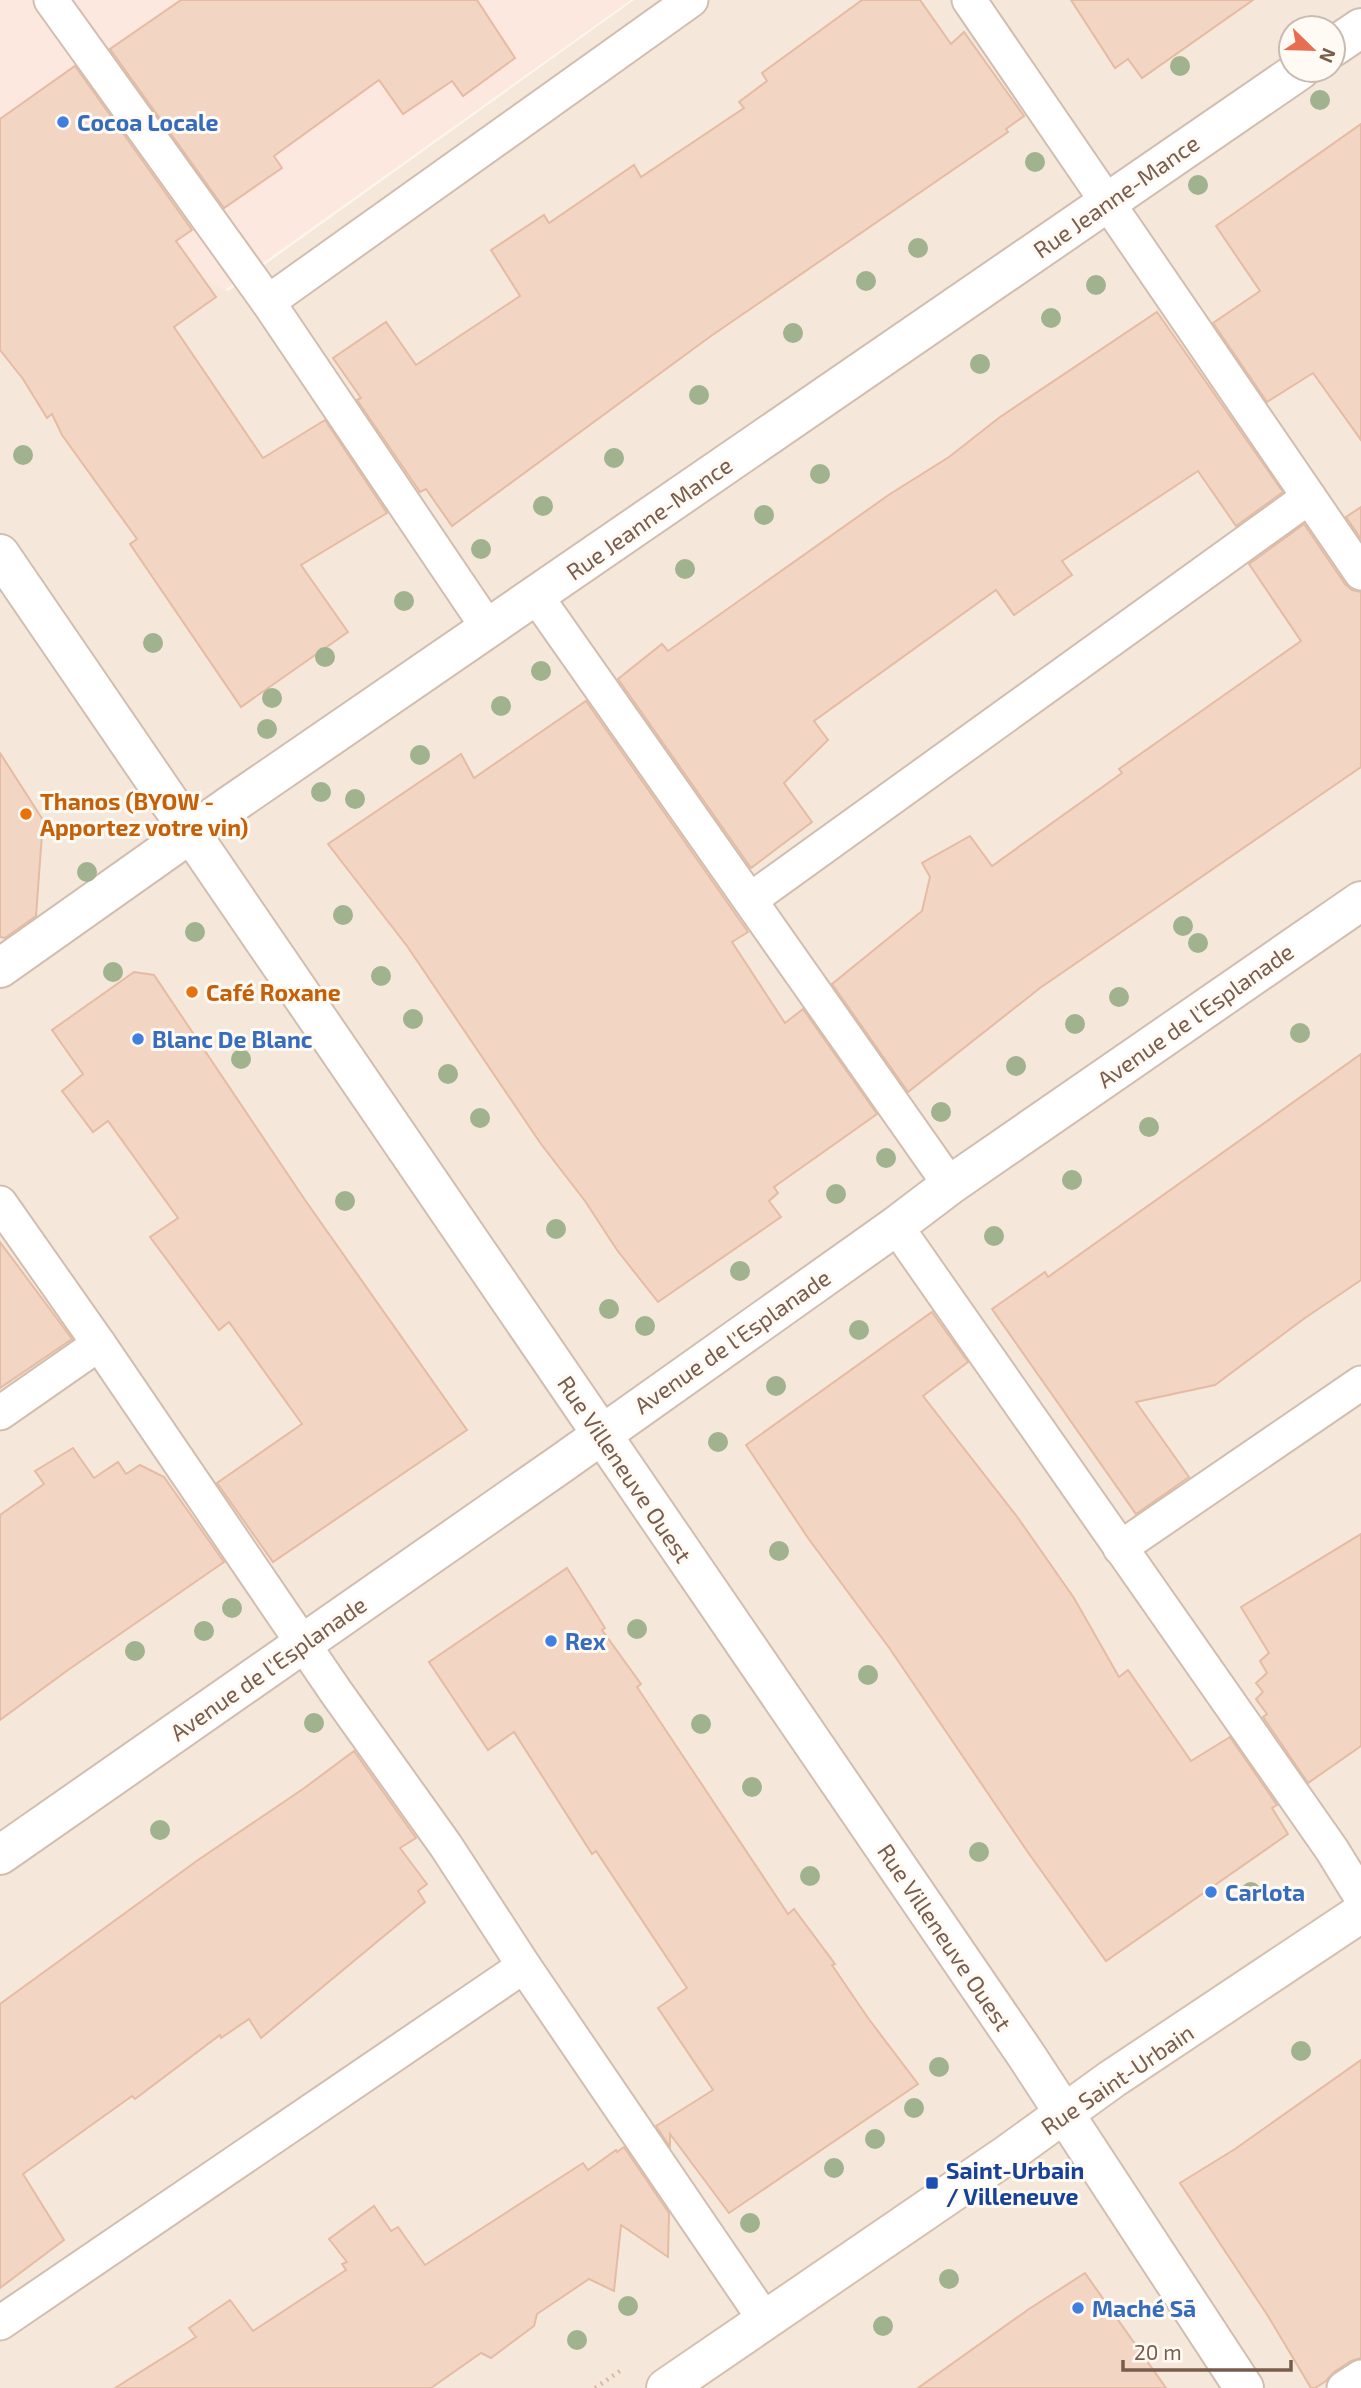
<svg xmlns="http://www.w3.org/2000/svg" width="1361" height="2388" viewBox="0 0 1361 2388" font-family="'Exo 2',sans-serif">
  <rect width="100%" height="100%" fill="#fdf6ec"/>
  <path fill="#f5e8da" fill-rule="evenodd" d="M634 0H1361V2388H0V212L31 188 228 291ZM1291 28H1333V70H1291Z"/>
  <path fill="#fde8e0" d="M0 0H631L225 290 31 188 0 212Z"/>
  <g fill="#f3d5c3" stroke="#e6bba3" stroke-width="2">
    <path d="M181 0H477L515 58 463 96 452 81 403 114 379 80 274 156 282 168 224 208 110 49Z"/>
    <path d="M862 0H920L951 44 964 32 1024 116 1006 129 1008 132 711 336 452 526 426 489 420 492 357 400 361 398 333 358 386 322 416 365 520 296 491 250 544 215 549 223 634 165 641 177 744 108 739 102 767 81 762 73Z"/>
    <path d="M1071 0H1253L1142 78 1128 59 1115 68Z"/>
    <path d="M75 66 192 230 176 241 216 297 174 327 263 458 325 420 387 513 301 565 348 632 241 707 130 544 137 539 62 435 52 414 47 418 23 379 0 350V119Z"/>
    <path d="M1361 124V440L1313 373 1267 402 1213 323 1260 291 1216 226Z"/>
    <path d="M1157 312 1283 492 1236 526 1198 471 1062 561 1072 575 1014 615 996 590 814 721 828 740 784 783 812 822 751 868 618 679 662 644 668 651 890 494 949 457 1000 417Z"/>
    <path d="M1361 507V539L1346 517Z"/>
    <path d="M1304 524 1345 584 1352 590 1361 592V767L1040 988 908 1092 832 984 922 911 930 877 922 863 970 836 992 866 1122 773 1119 769 1301 641 1249 564Z"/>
    <path d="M586 701 748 932 732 942 785 1023 803 1009 877 1114 774 1187 778 1193 769 1201 781 1217 658 1302 617 1250 585 1201 541 1144 407 946 328 844 461 754 474 778Z"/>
    <path d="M0 753 43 820 36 916 5 938 0 937Z"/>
    <path d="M134 972 154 975 305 1200 467 1430 273 1562 217 1483 302 1424 229 1322 219 1330 150 1237 178 1218 108 1121 93 1132 62 1091 83 1074 52 1030Z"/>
    <path d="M1361 1054V1280L1305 1318 1215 1385 1136 1402 1189 1477 1136 1514 992 1309 1045 1272 1048 1277Z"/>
    <path d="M0 1242 72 1339 0 1388Z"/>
    <path d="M932 1312 968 1362 923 1396 1018 1518 1074 1598 1119 1677 1128 1670 1191 1761 1230 1737 1277 1805 1272 1808 1288 1834 1106 1961 1027 1851 890 1649 808 1538 746 1445Z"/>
    <path d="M73 1448 94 1478 118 1462 126 1474 140 1465 164 1477 224 1562 68 1670 0 1720V1515L44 1484 35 1471Z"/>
    <path d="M1361 1534V1746L1308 1783 1263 1717 1267 1714 1256 1699 1263 1692 1256 1683 1267 1673 1260 1661 1269 1653 1241 1607Z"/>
    <path d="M567 1568 605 1628 602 1630 641 1684 637 1687 788 1914 794 1909 835 1964 832 1965 868 2018 918 2084 729 2213 670 2134V2147L656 2126 713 2090 658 2008 687 1988 596 1851 592 1854 514 1732 488 1750 429 1662Z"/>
    <path d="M354 1751 416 1838 400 1848 427 1884 418 1891 425 1902 261 2038 249 2019 221 2038 220 2035 135 2099 132 2096 23 2174 64 2240 0 2288V2004L198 1860 303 1789Z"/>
    <path d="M1361 2060V2358L1351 2361 1334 2372 1326 2381 1315 2388H1311L1268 2316 1180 2183 1235 2149Z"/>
    <path d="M624 2147 669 2213 668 2257 621 2225 614 2291 589 2279 537 2314 534 2326 491 2358 481 2353 431 2388H115L196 2337 189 2328 230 2300 253 2331 346 2270 342 2264 347 2262 329 2239 374 2206 391 2231 398 2227 425 2265 583 2163 588 2170 616 2150 617 2152Z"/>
    <path d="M1085 2273 1166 2388H918L1029 2309Z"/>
  </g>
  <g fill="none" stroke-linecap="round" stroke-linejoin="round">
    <defs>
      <g id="lane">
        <path d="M51 0 268 302 488 628"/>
        <path d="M969 0 1361 573"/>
        <path d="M268 302 691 0"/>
        <path d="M536 596 950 1185"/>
        <path d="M750 900 1309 497"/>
        <path d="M0 1203 99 1344 336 1692 446 1846 524 1966 765 2320"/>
        <path d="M896 1226 1332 1850 1361 1897"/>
        <path d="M0 1413 99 1344"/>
        <path d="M1120 1548 1361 1383"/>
        <path d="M0 2323 524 1966"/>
        <path d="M1344 2388 1361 2377"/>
      </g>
      <g id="street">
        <path d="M1333 47 1361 28"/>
        <path d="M0 554 1026 2055 1244 2388"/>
        <path d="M0 968 232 804 1300 70"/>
        <path d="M0 1855 562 1463 896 1226 950 1185 1361 901"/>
      </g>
      <path id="secondary" d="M666 2388 1008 2154 1112 2079 1361 1913"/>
    </defs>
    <use href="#lane" stroke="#d1beb0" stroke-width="37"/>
    <use href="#street" stroke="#d1beb0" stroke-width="42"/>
    <use href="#secondary" stroke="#d6c0b0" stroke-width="42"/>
    <path stroke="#d9b8a5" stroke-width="4.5" stroke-dasharray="2 5" stroke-linecap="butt" d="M595 2388 620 2371"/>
    <use href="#lane" stroke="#fff" stroke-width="33"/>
    <use href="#street" stroke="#fff" stroke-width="38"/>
    <use href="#secondary" stroke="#fff" stroke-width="38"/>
  </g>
  <g fill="#a0b28e">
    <circle cx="1180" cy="66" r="10"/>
    <circle cx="1320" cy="100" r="10"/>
    <circle cx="1035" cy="162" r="10"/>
    <circle cx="1198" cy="185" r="10"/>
    <circle cx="918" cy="248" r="10"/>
    <circle cx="866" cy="281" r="10"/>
    <circle cx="1096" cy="285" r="10"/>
    <circle cx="1051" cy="318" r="10"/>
    <circle cx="793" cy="333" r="10"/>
    <circle cx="980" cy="364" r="10"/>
    <circle cx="699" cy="395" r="10"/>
    <circle cx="23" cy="455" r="10"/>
    <circle cx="614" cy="458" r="10"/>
    <circle cx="820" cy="474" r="10"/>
    <circle cx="543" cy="506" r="10"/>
    <circle cx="764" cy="515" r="10"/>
    <circle cx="481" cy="549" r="10"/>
    <circle cx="685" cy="569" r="10"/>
    <circle cx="404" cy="601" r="10"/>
    <circle cx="153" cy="643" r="10"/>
    <circle cx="325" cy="657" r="10"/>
    <circle cx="541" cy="671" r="10"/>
    <circle cx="272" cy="698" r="10"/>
    <circle cx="501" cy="706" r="10"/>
    <circle cx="267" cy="729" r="10"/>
    <circle cx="420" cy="755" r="10"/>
    <circle cx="321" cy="792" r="10"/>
    <circle cx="355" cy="799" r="10"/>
    <circle cx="87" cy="872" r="10"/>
    <circle cx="343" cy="915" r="10"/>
    <circle cx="1183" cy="926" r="10"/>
    <circle cx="195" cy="932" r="10"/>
    <circle cx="1198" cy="943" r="10"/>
    <circle cx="113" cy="972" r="10"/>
    <circle cx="381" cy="976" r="10"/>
    <circle cx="1119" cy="997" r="10"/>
    <circle cx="413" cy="1019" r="10"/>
    <circle cx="1075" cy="1024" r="10"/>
    <circle cx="1300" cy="1033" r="10"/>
    <circle cx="241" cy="1059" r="10"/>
    <circle cx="1016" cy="1066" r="10"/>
    <circle cx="448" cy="1074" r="10"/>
    <circle cx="941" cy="1112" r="10"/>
    <circle cx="480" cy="1118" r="10"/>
    <circle cx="1149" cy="1127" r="10"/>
    <circle cx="886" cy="1158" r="10"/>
    <circle cx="1072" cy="1180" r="10"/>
    <circle cx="836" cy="1194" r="10"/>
    <circle cx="345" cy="1201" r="10"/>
    <circle cx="556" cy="1229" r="10"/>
    <circle cx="994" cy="1236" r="10"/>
    <circle cx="740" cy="1271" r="10"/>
    <circle cx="609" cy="1309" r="10"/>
    <circle cx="645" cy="1326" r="10"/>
    <circle cx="859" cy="1330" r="10"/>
    <circle cx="776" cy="1386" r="10"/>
    <circle cx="718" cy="1442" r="10"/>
    <circle cx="779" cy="1551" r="10"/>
    <circle cx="232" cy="1608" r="10"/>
    <circle cx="637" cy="1629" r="10"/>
    <circle cx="204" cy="1631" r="10"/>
    <circle cx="135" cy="1651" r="10"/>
    <circle cx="868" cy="1675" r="10"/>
    <circle cx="314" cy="1723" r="10"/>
    <circle cx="701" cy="1724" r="10"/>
    <circle cx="752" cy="1787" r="10"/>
    <circle cx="160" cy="1830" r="10"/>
    <circle cx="979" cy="1852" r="10"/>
    <circle cx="810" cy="1876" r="10"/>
    <circle cx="1251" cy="1892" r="10"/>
    <circle cx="1301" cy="2051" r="10"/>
    <circle cx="939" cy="2067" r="10"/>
    <circle cx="914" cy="2108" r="10"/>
    <circle cx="875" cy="2139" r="10"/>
    <circle cx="834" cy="2168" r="10"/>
    <circle cx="750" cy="2223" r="10"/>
    <circle cx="949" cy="2279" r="10"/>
    <circle cx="628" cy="2306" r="10"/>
    <circle cx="883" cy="2326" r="10"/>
    <circle cx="577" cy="2340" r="10"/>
  </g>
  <g fill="#3f7fe0" stroke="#fffaf3" stroke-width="2.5">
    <circle cx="63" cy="122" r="7"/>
    <circle cx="138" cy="1039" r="7"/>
    <circle cx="551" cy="1641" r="7"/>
    <circle cx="1211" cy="1892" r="7"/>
    <circle cx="1078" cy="2308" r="7"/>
  </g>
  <g fill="#e8710a" stroke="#fffaf3" stroke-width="2.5">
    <circle cx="26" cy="814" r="7"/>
    <circle cx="192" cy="992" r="7"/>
  </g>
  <rect fill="#1a4fb4" stroke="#fffaf3" stroke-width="2.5" x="925" y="2176" width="14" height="14" rx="3.5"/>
  <g text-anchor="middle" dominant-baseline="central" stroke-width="6" stroke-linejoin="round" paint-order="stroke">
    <g font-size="23" font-weight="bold" fill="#366cbe" stroke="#fffaf3" text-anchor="start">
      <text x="77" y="122">Cocoa Locale</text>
      <text x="152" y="1039">Blanc De Blanc</text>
      <text x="565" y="1641">Rex</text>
      <text x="1225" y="1892">Carlota</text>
      <text x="1092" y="2308">Maché Sā</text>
    </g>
    <g font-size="23" fill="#7a5c4d" stroke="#fffaf3">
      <text transform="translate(1116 196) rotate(-35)">Rue Jeanne-Mance</text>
      <text transform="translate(649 518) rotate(-35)">Rue Jeanne-Mance</text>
      <text transform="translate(1195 1015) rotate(-35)">Avenue de l'Esplanade</text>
      <text transform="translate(732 1341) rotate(-35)">Avenue de l'Esplanade</text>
      <text transform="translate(625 1469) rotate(56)">Rue Villeneuve Ouest</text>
      <text transform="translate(268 1668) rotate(-35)">Avenue de l'Esplanade</text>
      <text transform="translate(945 1937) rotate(56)">Rue Villeneuve Ouest</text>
      <text transform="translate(1117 2079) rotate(-34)">Rue Saint-Urbain</text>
    </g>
    <g font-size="23" font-weight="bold" fill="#c56008" stroke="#fffaf3" text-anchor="start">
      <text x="40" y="801">Thanos (BYOW -<tspan x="40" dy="26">Apportez votre vin)</tspan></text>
      <text x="206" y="992">Café Roxane</text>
    </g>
    <g font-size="23" font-weight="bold" fill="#164399" stroke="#fffaf3" text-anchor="start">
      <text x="946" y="2170">Saint-Urbain<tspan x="946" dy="26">/ Villeneuve</tspan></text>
    </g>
  </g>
  <g transform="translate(1312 49) rotate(113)"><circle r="33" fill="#fffaf3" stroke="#cabbb1" stroke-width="2"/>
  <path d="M0-5L12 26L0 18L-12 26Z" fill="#e76f51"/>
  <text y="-10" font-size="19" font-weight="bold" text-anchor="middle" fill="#7a5c4d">N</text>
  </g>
  <path d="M1123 2360v10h168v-10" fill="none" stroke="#7a5c4d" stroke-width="3.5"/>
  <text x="1134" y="2360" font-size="21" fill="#7a5c4d" stroke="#fffaf3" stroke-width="5" paint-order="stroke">20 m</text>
</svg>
